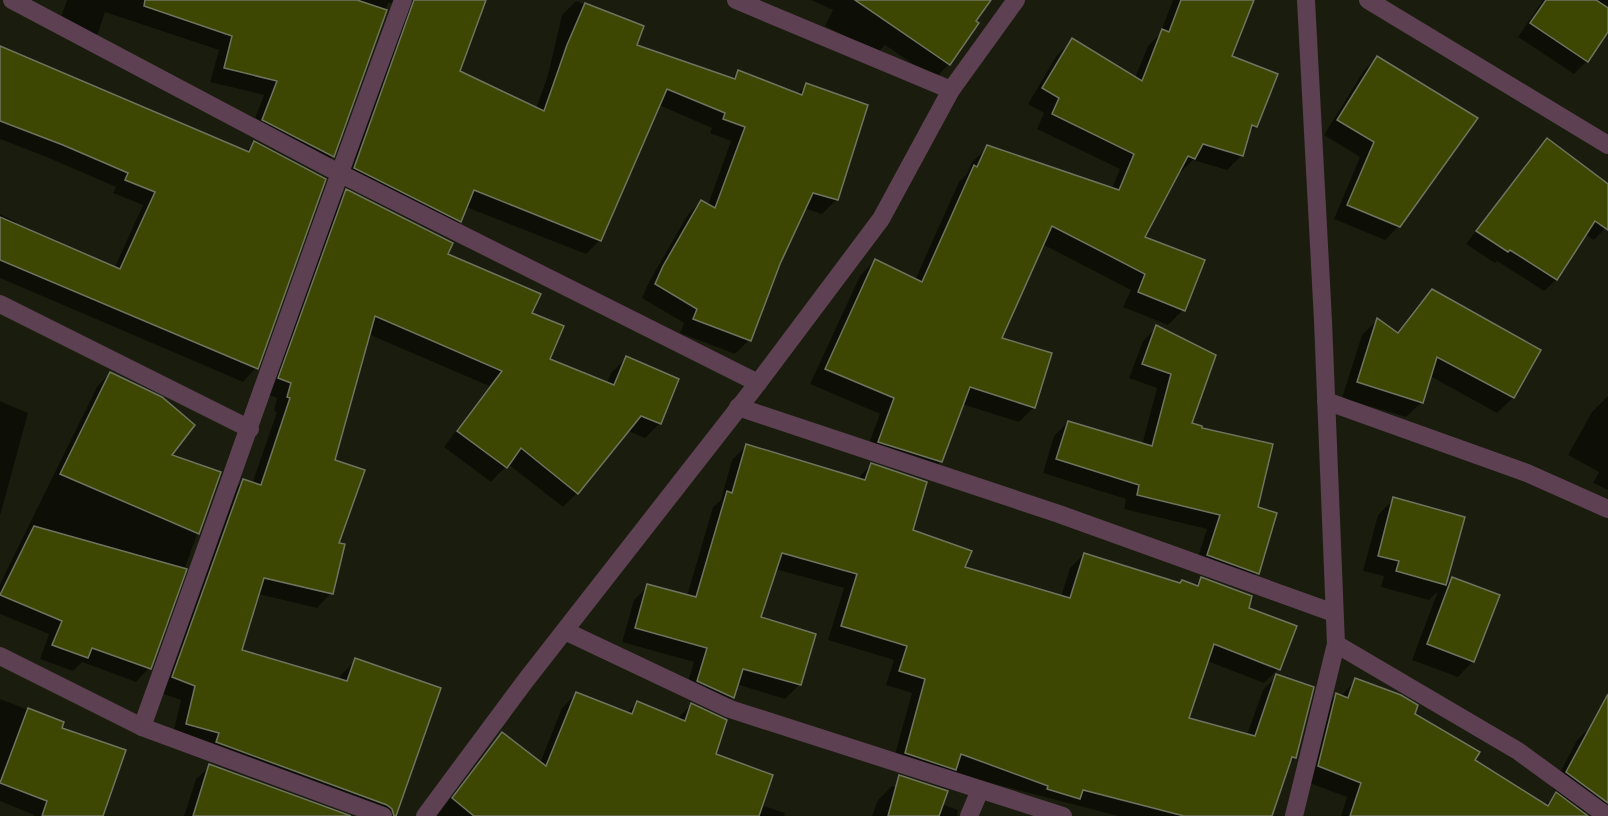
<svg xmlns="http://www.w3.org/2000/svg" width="1608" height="816" viewBox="0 0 1608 816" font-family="Poppins,sans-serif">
  <rect width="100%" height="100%" fill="#1a1d0e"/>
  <g fill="#0007">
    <path d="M67 0H484L458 71 536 109 548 75 562 15 576 1 642 27 635 46 731 79 739 72 797 94 807 85 866 105 836 200 822 214 804 208 779 264 749 340 735 354 680 333 684 323 642 298 649 282 687 216 701 201 708 205 731 141 710 133 712 128 659 105 600 240 586 254 466 207 460 221 446 235 341 182 393 3H388L332 157 318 171 249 134 264 95 210 82 219 50 105 12 98 33 84 47 56 32Z"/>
    <path d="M811 0H989L949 64 935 79 885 45 878 52 825 26 833 10Z"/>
    <path d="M1173 0H1252L1230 57 1256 126 1248 134 1242 155 1227 170 1193 160 1179 174 1177 173 1143 238 1183 310 1168 325 1123 307 1131 290 1042 244 1000 339 1034 407 1019 422 962 404 941 461 926 476 864 457 880 414 810 384 860 276 875 260 915 280 959 182 967 174 972 162 988 147 1112 189 1120 169 1037 129 1044 113 1028 104 1057 55 1073 40 1135 78 1148 46 1160 34Z"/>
    <path d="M1543 0H1608V29L1587 61 1574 74 1518 37Z"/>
    <path d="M0 48 245 152 254 143 324 179 256 368 243 382 0 278V214L16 222 15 225 114 269 143 205 113 193 116 187 49 158 0 139Z"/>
    <path d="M1377 57 1399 226 1385 240 1334 219 1360 157 1324 135 1363 72Z"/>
    <path d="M1546 143 1608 188V225L1594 240 1585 234 1556 280 1544 291 1497 261 1495 263 1466 244 1534 155Z"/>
    <path d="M346 191 446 254 530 314 548 360 607 383 611 373 626 358 660 423 645 438 628 431 577 493 563 507 508 464 491 482 444 447 489 386 368 334 334 461 337 544 331 593 317 608 258 594 240 651 339 681 341 675 356 660 400 800 385 815 172 738 181 700 158 692 228 495 243 481 252 484 277 412 274 411 277 398 265 393 332 205Z"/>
    <path d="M1432 291 1539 351 1513 398 1497 413 1430 376 1422 402 1406 417 1342 398 1362 335 1377 320 1396 334 1417 306Z"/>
    <path d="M1157 327 1190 424 1256 508 1257 573 1243 587 1194 569 1207 529 1124 509 1126 499 1043 473 1054 436 1068 422 1142 445 1157 388 1129 378 1143 341Z"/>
    <path d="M110 373 169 456 219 473 149 668 136 682 82 662 73 671 40 659 49 634 0 614V584L97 387Z"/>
    <path d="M1608 396V490L1593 483 1599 472 1568 455 1592 412Z"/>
    <path d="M0 401 28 413 0 516Z"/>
    <path d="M746 446 857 479 871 465 911 531 963 568 1061 597 1070 568 1084 554 1180 584 1194 586 1201 579 1247 609 1278 669 1264 683 1207 661 1187 720 1247 735 1263 690 1277 676 1295 758 1288 765 1270 816H1118L894 758 912 693 886 685 894 660 828 640 844 588 775 569 760 618 814 635 799 685 785 699 736 684 732 697 718 711 684 695 694 662 622 642 634 600 648 586 687 596 713 507 721 500 732 460Z"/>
    <path d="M1394 499 1463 518 1444 587 1452 579 1473 661 1458 677 1412 660 1438 591 1429 600 1381 587 1384 576 1363 571 1378 515Z"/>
    <path d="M1356 680 1413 715 1473 760 1544 806 1558 793 1552 788 1577 740 1593 725 1608 724V802L1604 806 1596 801 1583 814 1585 816H1341L1347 797 1304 781 1321 710 1336 695 1340 697Z"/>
    <path d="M576 694 627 713 637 703 677 719 691 705 714 755 761 805 785 813 784 816H437L488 748 502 734 540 763 562 708Z"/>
    <path d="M0 699 62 723 60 729 101 816H34V815L0 801Z"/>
    <path d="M210 766 340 816H184L196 779Z"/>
    <path d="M892 786 958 810 957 816H872L878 800Z"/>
  </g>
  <g fill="#3d4701" stroke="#6f7461" stroke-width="1.5">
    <path d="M145 0H357L387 10 334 157 262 120 277 81 224 68 232 36 144 6Z"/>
    <path d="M414 0H486L460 71 544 111 567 45 585 3 644 26 637 45 735 79 738 70 802 95 806 83 868 105 838 200 813 193 780 264 751 341 693 319 697 309 655 284 663 266 701 200 715 208 745 127 723 119 725 113 667 89 601 241 474 190 461 222 354 168Z"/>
    <path d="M855 0H991L976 21 979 23 950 65Z"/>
    <path d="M1181 0H1254L1232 56 1278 74 1257 127 1252 125 1243 156 1203 144 1195 159 1188 156 1145 237 1205 260 1185 311 1138 292 1145 274 1052 226 1002 338 1052 353 1035 408 970 387 942 462 878 442 894 398 825 369 875 259 922 282 974 165 977 167 987 145 1119 190 1134 154 1052 114 1059 98 1042 88 1072 38 1142 81 1162 29 1169 32Z"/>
    <path d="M1546 0H1596L1608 8V32L1588 62 1530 23Z"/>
    <path d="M0 46 249 152 254 141 326 179 258 369 0 260V217L120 269 155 192 125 180 128 173 63 145 0 121Z"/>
    <path d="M1377 56 1478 118 1400 227 1347 205 1374 142 1337 120Z"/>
    <path d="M1547 138 1608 184V230L1595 221 1557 280 1510 250 1508 252 1476 231Z"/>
    <path d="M346 189 453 243 448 254 541 294 532 313 564 326 550 359 614 385 626 356 679 379 661 424 641 416 578 494 521 448 507 468 457 431 502 371 375 316 335 460 365 470 339 543 345 544 333 594 264 578 242 650 347 681 355 658 441 688 396 816H394L392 809 387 805 216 742 219 733 186 724 195 686 172 677 243 479 261 485 290 398 287 397 291 383 278 378Z"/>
    <path d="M1432 289 1541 350 1514 398 1437 357 1423 403 1357 382 1377 318 1398 333Z"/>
    <path d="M1156 325 1216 355 1192 423 1202 426V428L1273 444 1258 507 1277 513 1259 574 1207 555 1220 515 1137 495 1139 485 1056 459 1068 421 1152 446 1171 374 1142 364Z"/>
    <path d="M110 372 162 397 195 425 172 455 221 472 199 534 60 474Z"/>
    <path d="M746 444 865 480 871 463 927 482 913 530 972 551 965 567 1070 598 1084 553 1180 583 1182 580 1198 586 1201 577 1252 596 1249 608 1297 626 1280 670 1214 644 1189 718 1255 736 1276 674 1314 687 1296 758 1292 757 1272 816H1184L1083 790 1080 799 1047 789 1048 786 961 754 956 770 905 753 925 679 899 671 907 646 841 626 857 574 782 553 761 617 816 634 801 685 743 669 734 698 697 681 707 648 635 628 647 584 696 597 727 491 732 493Z"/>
    <path d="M1393 497 1465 517 1446 585 1396 571 1399 561 1378 556Z"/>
    <path d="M34 526 187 569 151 669 92 648 88 658 52 645 62 621 0 595Z"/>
    <path d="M1452 577 1500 595 1474 662 1427 644Z"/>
    <path d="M1355 678 1401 695 1418 705 1415 714 1480 752 1475 760 1548 806 1556 792 1588 816H1350L1361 783 1318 766 1336 693 1348 698Z"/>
    <path d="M576 692 632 714 637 701 685 721 691 703 727 720 716 754 773 775 759 816H474L452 798 502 732 546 766Z"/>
    <path d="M1608 694V803L1566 772Z"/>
    <path d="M28 708 64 722 62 728 126 750 103 816H42L47 801 0 783Z"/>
    <path d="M209 764 351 816H193Z"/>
    <path d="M899 775 948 791 939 816H888Z"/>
  </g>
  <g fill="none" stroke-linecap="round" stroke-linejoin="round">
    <g stroke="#5d4052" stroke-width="18">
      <path d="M12 0 339 173 758 383"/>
      <path d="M736 0 951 90"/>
      <path d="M1368 0 1608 145"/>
      <path d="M0 304 250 429"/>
      <path d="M1326 401 1527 473 1608 509"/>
      <path d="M738 407 1059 514 1334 613"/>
      <path d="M565 631 730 709 1063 816"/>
      <path d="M1336 644 1518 751 1607 816"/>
      <path d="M0 656 142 727 383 816"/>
      <path d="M142 727C229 485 314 241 403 0"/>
      <path d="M425 816 526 680 758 383 881 219 951 90 1016 0"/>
      <path d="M969 816 980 790"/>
      <path d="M1294 816 1336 644 1323 321 1306 0"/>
    </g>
  </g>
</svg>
